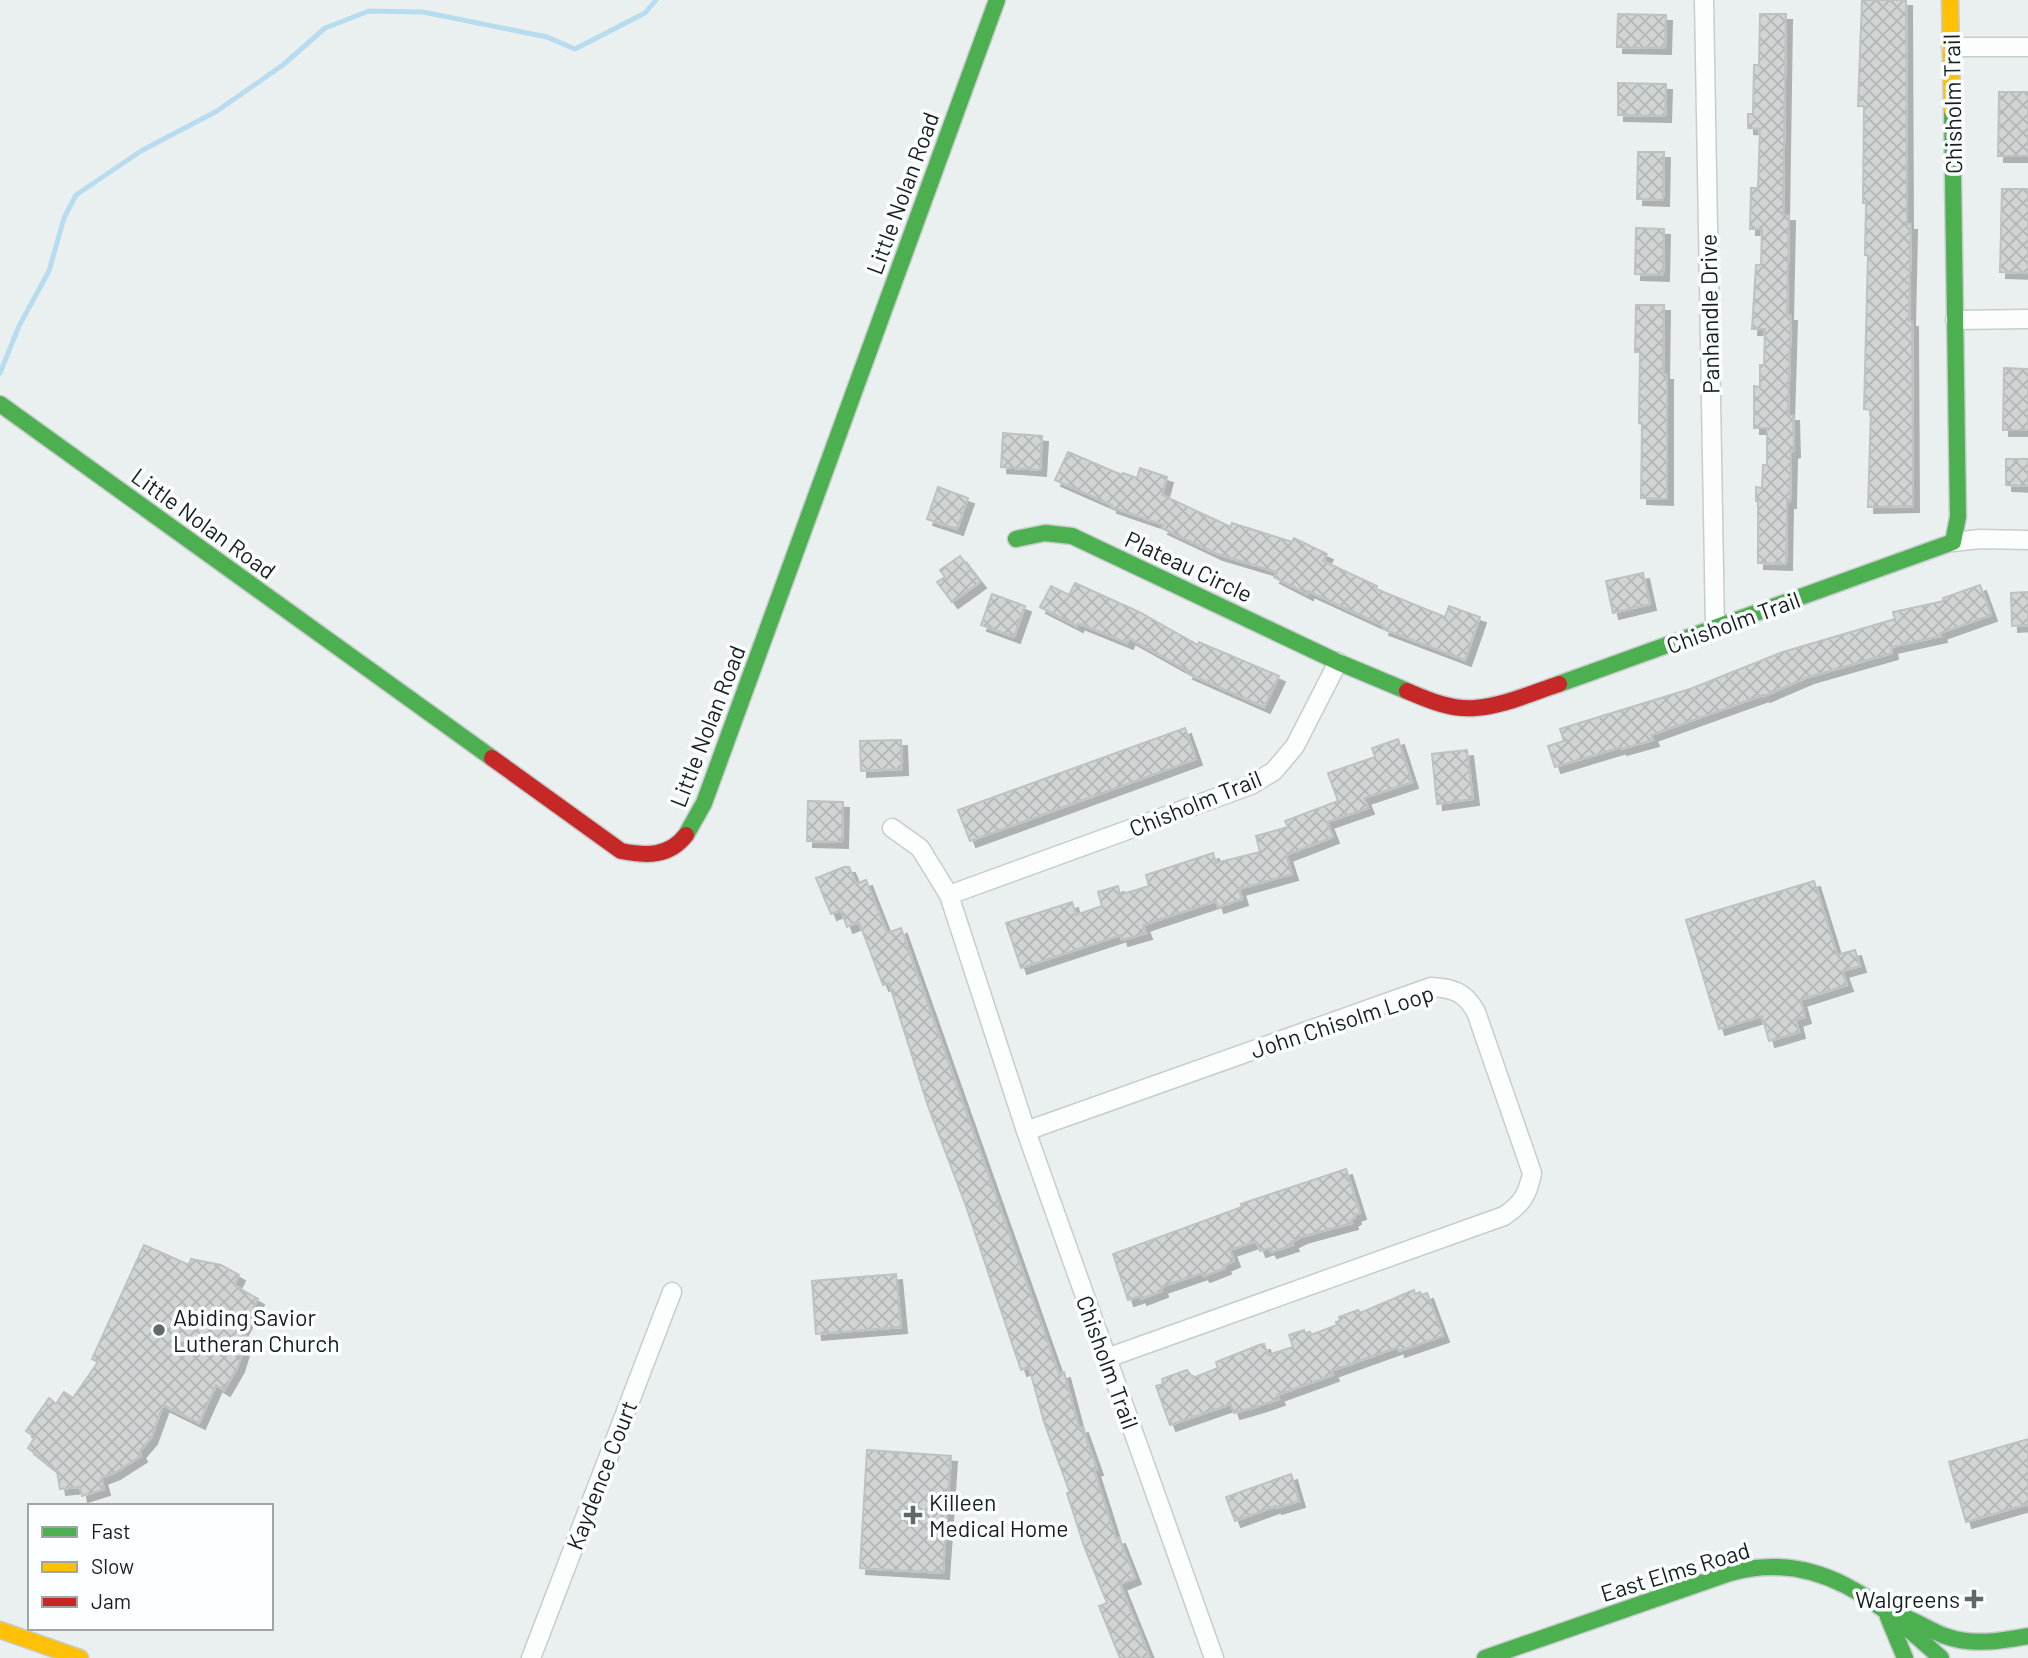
<svg xmlns="http://www.w3.org/2000/svg" width="2028" height="1658" viewBox="0 0 2028 1658" font-family="Barlow,sans-serif">
  <defs>
    <pattern id="building-cross-hatch" width="8" height="8" patternUnits="userSpaceOnUse" patternTransform="scale(1.75)"><rect width="8" height="8" fill="#d0d5d4"/><path d="M0 0l8 8M0 8l8-8" fill="none" stroke="#b2b6b6"/></pattern>
    <filter id="shadow"><feDropShadow dx="6" dy="6" stdDeviation="0" flood-color="#0004"/></filter>
  </defs>
  <rect width="100%" height="100%" fill="#eaf0f0"/>
  <g fill="none" stroke-linecap="round" stroke-linejoin="round">
    <path stroke="#b8dcef" stroke-width="5" d="M0 373 19 326 49 271 64 218 76 195 141 151 217 111 283 65 325 28 369 11 423 12 547 37 575 49 645 13 656 0"/>
  </g>
  <g fill="url(#building-cross-hatch)" stroke="#bdc2c1" stroke-width="2" filter="url(#shadow)">
    <path d="M1862 0H1906L1907 224H1911L1909 321H1912L1913 506 1868 507 1871 410 1864 409 1868 255H1865L1866 203H1863L1864 106H1858Z"/>
    <path d="M1618 14 1666 15 1665 48 1617 47Z"/>
    <path d="M1760 14H1786L1783 215H1789L1787 315H1791L1788 415H1793L1794 451 1791 452 1790 502H1787L1786 564 1758 563V501H1756V487L1762 488 1763 465H1767V428H1754V386L1760 387V365H1764L1765 329H1752L1756 265H1761L1762 229H1750L1751 188H1758L1760 129 1748 128V114H1753L1754 65H1759Z"/>
    <path d="M1618 83 1666 84 1665 116 1618 115Z"/>
    <path d="M1999 92H2028V156H1998Z"/>
    <path d="M1638 152H1664L1663 200 1637 199Z"/>
    <path d="M2002 189H2028V273L2000 272Z"/>
    <path d="M1636 228 1664 229 1663 275 1635 274Z"/>
    <path d="M1636 305H1664L1663 374H1667V499L1641 498 1642 424 1639 423 1640 352H1635Z"/>
    <path d="M2004 368 2028 369V430H2003Z"/>
    <path d="M1003 433 1042 436 1040 470 1001 467Z"/>
    <path d="M1068 452 1122 475 1123 473 1137 478 1140 468 1167 477 1162 495 1231 527 1232 523 1292 542 1294 538 1327 554 1323 561 1377 586 1376 589 1445 617 1449 606 1480 617 1465 660 1383 629 1384 626 1308 591 1307 594 1274 577 1277 572 1217 554 1162 528 1164 525 1111 507 1112 505 1055 480Z"/>
    <path d="M2006 459H2028V486L2006 485Z"/>
    <path d="M938 487 968 498 957 529 927 519Z"/>
    <path d="M960 556 980 582 952 602 937 582 945 577 940 570Z"/>
    <path d="M1643 573 1650 604 1613 613 1606 581Z"/>
    <path d="M1075 583 1139 612 1198 645 1199 642 1279 676 1264 707 1187 673 1188 671 1129 638 1127 643 1078 623 1077 626 1040 607 1051 586 1069 595Z"/>
    <path d="M1980 585 1991 615 1940 633 1941 636 1891 647 1892 653 1808 677 1764 696 1763 695 1651 735 1653 740 1621 749V747L1555 767 1548 746 1564 741 1560 729 1690 689 1783 652 1895 619 1893 612 1944 601 1943 598Z"/>
    <path d="M2028 592V625L2012 626 2011 593Z"/>
    <path d="M992 594 1025 606 1014 637 981 625Z"/>
    <path d="M1185 728 1196 759 970 841 958 810Z"/>
    <path d="M1398 739 1412 782 1364 798 1368 808 1327 822 1333 837 1286 855 1292 874 1239 889 1242 899 1218 907 1216 901 1143 925 1146 933 1122 940 1121 935 1021 968 1006 923 1072 902 1076 915 1102 906 1098 892 1118 886 1120 895 1149 886 1146 875 1213 853 1216 863 1260 852 1256 836 1288 827 1285 821 1338 801 1328 773 1375 757 1372 748Z"/>
    <path d="M901 740 902 769 861 771 860 741Z"/>
    <path d="M1467 750 1473 799 1437 804 1432 754Z"/>
    <path d="M808 801 843 802 842 842 807 841Z"/>
    <path d="M844 867H849L856 884 866 880 887 933 901 928 1059 1374 1064 1372 1079 1428 1082 1427 1097 1469 1094 1470 1116 1539 1119 1538 1135 1578 1120 1584 1150 1658H1120L1099 1606 1107 1603 1084 1546 1067 1493H1070L1044 1422 1029 1367 1021 1370 966 1206 928 1106 889 983 883 985 859 922 847 927 841 910 831 914 816 878Z"/>
    <path d="M1814 881 1837 955 1855 950 1860 966 1842 971 1847 985 1800 1000 1805 1017 1796 1020 1799 1032 1769 1041 1762 1016 1719 1029 1686 920Z"/>
    <path d="M1346 1169 1360 1213 1354 1215 1355 1218 1351 1220 1352 1223 1301 1237 1291 1242 1293 1245 1271 1252 1269 1248 1260 1251 1256 1241 1230 1250 1234 1261 1224 1265 1225 1268 1204 1276 1202 1273 1161 1287 1162 1291 1141 1299 1140 1296 1128 1300 1113 1254 1242 1207 1241 1204Z"/>
    <path d="M144 1245 189 1265 191 1259 221 1265 239 1275 234 1285 258 1299 240 1333 247 1337 238 1366 224 1390 216 1385 199 1423 163 1405 151 1438 139 1452 141 1456 114 1473 101 1478 104 1489 82 1496 80 1487 60 1489 57 1471 28 1448 35 1437 26 1431 49 1398 56 1404 64 1392 73 1398 98 1362 92 1359Z"/>
    <path d="M896 1274 901 1327 816 1334 812 1281Z"/>
    <path d="M1414 1290 1415 1294 1420 1292 1421 1295 1427 1293 1443 1336 1399 1351 1398 1347 1331 1371 1333 1375 1277 1395 1279 1399 1255 1407 1234 1413 1231 1404 1170 1425 1156 1386 1163 1384 1162 1379 1187 1370 1193 1378 1218 1368 1216 1362 1259 1345 1264 1344 1268 1355 1293 1347 1289 1335 1304 1330 1305 1333 1310 1332 1311 1335 1337 1325 1336 1322 1340 1321 1339 1317 1358 1310 1360 1313Z"/>
    <path d="M2028 1439V1504L1966 1522 1949 1462Z"/>
    <path d="M867 1450 951 1456 943 1573 860 1568Z"/>
    <path d="M1291 1474 1299 1501 1276 1508V1506L1235 1521 1226 1497Z"/>
  </g>
  <g fill="none" stroke-linecap="round" stroke-linejoin="round">
    <defs>
      <g id="street">
        <path d="M1704 0 1715 628"/>
        <path d="M1951 47H2028"/>
        <path d="M1955 320 2028 319"/>
        <path d="M1953 542 1980 539 2028 540"/>
        <path d="M892 828 920 848 949 895 1026 1131 1214 1658"/>
        <path d="M949 895 1251 785 1274 771 1295 746 1338 662"/>
        <path d="M1026 1131 1431 987C1453 988 1465 992 1476 1012L1532 1173C1528 1194 1522 1204 1504 1216L1107 1358"/>
        <path d="M531 1658 672 1292"/>
      </g>
      <g id="fast">
        <path d="M0 404 492 758"/>
        <path d="M1016 539 1045 533 1072 536 1338 662 1407 691"/>
        <path d="M1559 684 1953 542 1958 517 1952 110"/>
        <path d="M686 835 704 803 997 0"/>
        <path d="M1888 1617 1905 1658"/>
        <path d="M1904 1617C1918 1622 1931 1631 1945 1636 1972 1646 2001 1641 2028 1636"/>
        <path d="M1485 1658 1730 1573C1818 1548 1880 1603 1941 1658"/>
      </g>
      <g id="slow">
        <path d="M1950 0 1952 110"/>
        <path d="M0 1630 80 1658"/>
      </g>
      <g id="jam">
        <path d="M1407 691C1428 700 1451 710 1475 708 1503 706 1532 693 1559 684"/>
        <path d="M492 758 621 851C646 856 669 857 686 835"/>
      </g>
    </defs>
    <use href="#street" stroke="#c7cccc" stroke-width="21"/>
    <use href="#fast" stroke="#c7cccc" stroke-width="19"/>
    <use href="#slow" stroke="#c7cccc" stroke-width="19"/>
    <use href="#jam" stroke="#c7cccc" stroke-width="19"/>
    <use href="#street" stroke="#fcfdfd" stroke-width="18"/>
    <use href="#fast" stroke="#4caf50" stroke-width="16"/>
    <use href="#slow" stroke="#ffc107" stroke-width="16"/>
    <use href="#jam" stroke="#c62828" stroke-width="16"/>
  </g>
  <g fill="#626868" stroke="#fcffff" stroke-width="2.5">
    <circle cx="159" cy="1330" r="7"/>
    <path d="M909.5 1504.5h7v7h7v7h-7v7h-7v-7h-7v-7h7z"/>
    <path d="M1970.5 1588.5h7v7h7v7h-7v7h-7v-7h-7v-7h7z"/>
  </g>
  <g text-anchor="middle" dominant-baseline="central" stroke-width="7" stroke-linejoin="round" paint-order="stroke">
    <g font-size="23" fill="#181e1e" stroke="#fcffff">
      <text transform="translate(1952 104) rotate(-91)">Chisholm Trail</text>
      <text transform="translate(902 193) rotate(-70)">Little Nolan Road</text>
      <text transform="translate(1709 314) rotate(-91)">Panhandle Drive</text>
      <text transform="translate(204 523) rotate(36)">Little Nolan Road</text>
      <text transform="translate(1189 566) rotate(25)">Plateau Circle</text>
      <text transform="translate(1733 622) rotate(-20)">Chisholm Trail</text>
      <text transform="translate(707 726) rotate(-69)">Little Nolan Road</text>
      <text transform="translate(1195 803) rotate(-22)">Chisholm Trail</text>
      <text transform="translate(1342 1021) rotate(-18)">John Chisolm Loop</text>
      <text transform="translate(1108 1362) rotate(70)">Chisholm Trail</text>
      <text transform="translate(601 1475) rotate(-69)">Kaydence Court</text>
      <text transform="translate(1675 1571) rotate(-17)">East Elms Road</text>
    </g>
    <g font-size="23" fill="#181e1e" stroke="#fcffff" text-anchor="start">
      <text x="173" y="1317">Abiding Savior<tspan x="173" dy="26">Lutheran Church</tspan></text>
      <text x="929" y="1502">Killeen<tspan x="929" dy="26">Medical Home</tspan></text>
      <text x="1960" y="1599" text-anchor="end">Walgreens</text>
    </g>
  </g>
  <rect x="28" y="1504" width="245" height="126" fill="#fcffff" stroke="#a1a5a5" stroke-width="2"/>
  <rect x="42" y="1527" width="35" height="10" fill="#4caf50" stroke="#a1a5a5" stroke-width="2"/>
  <text x="91" y="1539" font-size="21" fill="#181e1e">Fast</text>
  <rect x="42" y="1562" width="35" height="10" fill="#ffc107" stroke="#a1a5a5" stroke-width="2"/>
  <text x="91" y="1574" font-size="21" fill="#181e1e">Slow</text>
  <rect x="42" y="1597" width="35" height="10" fill="#c62828" stroke="#a1a5a5" stroke-width="2"/>
  <text x="91" y="1609" font-size="21" fill="#181e1e">Jam</text>
</svg>
